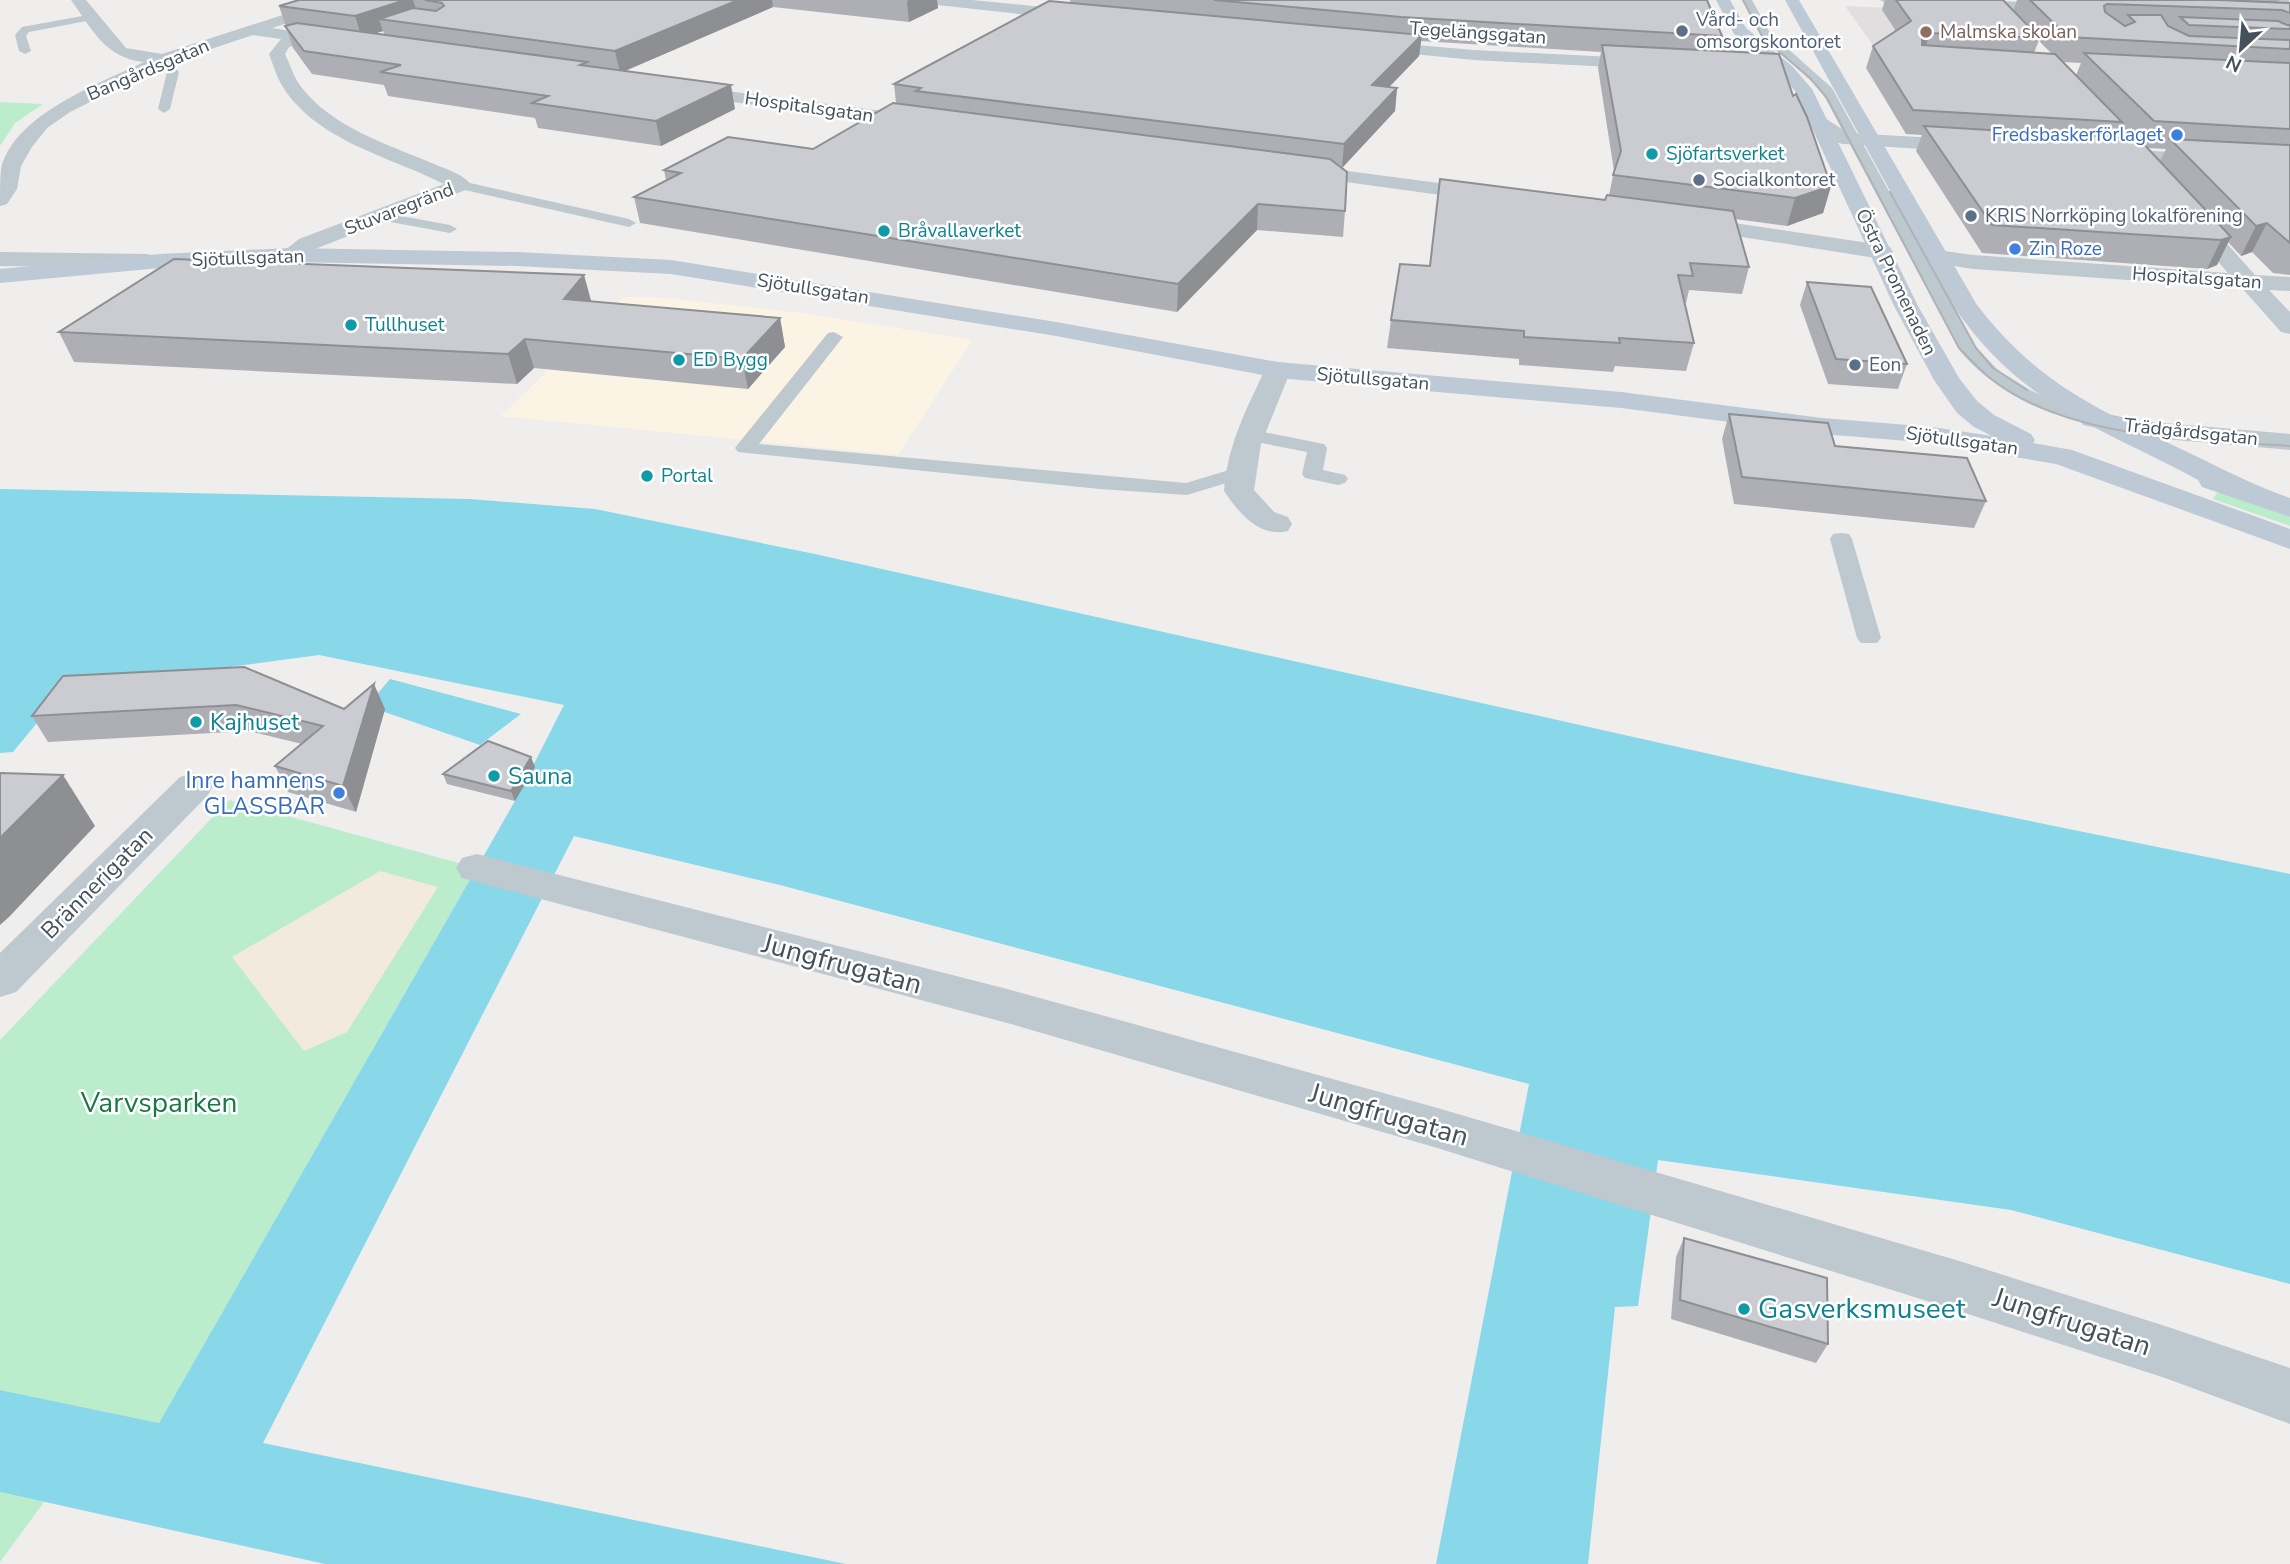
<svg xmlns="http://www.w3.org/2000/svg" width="2290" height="1564" viewBox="0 0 2290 1564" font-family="'Nunito Sans',sans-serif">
  <rect width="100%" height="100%" fill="#f0eded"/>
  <path fill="#fbf4e5" d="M623 297 668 298 809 314 972 340 898 455 501 416Z"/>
  <path fill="#e1dedf" d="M1845 6 1981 12 1878 52Z"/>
  <g fill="#bbedcd">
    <path d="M0 102 43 104 15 123 0 146Z"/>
    <path d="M2218 491 2290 517V526L2213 499Z"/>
    <path d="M229 800 477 868 159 1423 0 1390V1040Z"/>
    <path d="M0 1492 44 1502 0 1562Z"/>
  </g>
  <path fill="#f1eadd" d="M380 871 438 887 347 1032 304 1051 232 957Z"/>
  <g fill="#88d8ea">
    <path d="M0 489 470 499 595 509 815 554 1799 774 2290 874V1284L2011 1210 1658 1160 1638 1306 1615 1307 1588 1564H1436L1529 1084 780 885 574 836 263 1443 846 1564H325L0 1492V1390L159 1423 515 801 564 705 319 655 65 689 13 752 0 753Z"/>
    <path d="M390 679 521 714 480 745 367 706Z"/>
  </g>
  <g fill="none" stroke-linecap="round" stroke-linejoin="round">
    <g fill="#bdc8cf" fill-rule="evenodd">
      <path d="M1742 0H1752L1770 33 1832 88 1974 345 1998 370 2030 390 2064 405 2100 415 2102 419 2100 423C2089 426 2078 421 2067 418 2025 405 1989 385 1960 351L1821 90 1762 37Z"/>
      <path d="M93 14 97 15V19L29 32 26 36 31 51 25 54 19 51 15 35 22 27Z"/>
      <path d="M163 56 167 57 179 72 170 109 164 113 158 109 167 72 157 59Z"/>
      <path d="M461 181 629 219 636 223 629 227 456 188 454 185Z"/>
      <path d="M379 212 450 225 457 229 450 233 374 219 372 216 374 213Z"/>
      <path d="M834 332 843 337 759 444 1186 483 1239 467 1246 469 1249 473 1246 477 1187 495 1100 489 738 452 735 448 738 444 828 333Z"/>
      <path d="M1248 429 1324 444 1327 448 1323 470 1345 475 1348 479 1345 483 1338 485 1305 478 1302 474 1307 452 1241 439 1238 435Z"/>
      <path d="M1841 533 1849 534 1852 539 1881 638 1877 643H1861L1857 638 1830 539 1833 534Z"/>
    </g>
    <g fill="#bdc8cf" fill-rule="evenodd">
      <path d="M71 0H86L126 48 162 54 329 0H351L349 3 272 28 340 39 348 44 340 49 302 43 289 47 285 54C290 64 293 75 299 84 330 127 387 144 434 164 445 169 464 174 471 185L468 189 315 249 298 260H282L279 255 299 239 444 184C389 156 315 141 281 84 276 75 273 64 269 54L281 39 253 35 169 63 70 112 47 128 32 147 21 166 17 189 7 204 0 206C0 194 0 180 1 169 14 114 99 84 144 62 105 58 92 29 71 0Z"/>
      <path d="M921 0H972L1083 11 1091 16 1083 21 928 4Z"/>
      <path d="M1880 0H1978L2068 4 2076 9 2068 14 1887 4Z"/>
      <path d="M2272 0H2289L2290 12Z"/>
      <path d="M1369 41 1474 50 1651 59 1659 64 1651 69 1474 60 1363 49 1361 46 1363 43Z"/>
      <path d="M680 85 922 116 931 122 922 128 674 94 671 90 674 86Z"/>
      <path d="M1817 113 1848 133 1970 140 1980 146 1970 152 1843 144 1836 142 1810 123 1808 119Z"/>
      <path d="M2103 148 2290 159V171L2096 158 2093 154Z"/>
      <path d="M1294 164 1492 190 1499 192 1502 196 1499 200 1492 202 1287 174 1284 170 1287 166Z"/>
      <path d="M2188 208 2196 209 2255 275 2290 277V291L2269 290 2290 312V334L2281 332 2242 288 1973 269 1929 262 1926 257 1929 252 1937 250 1973 255 2228 273 2177 214 2180 209Z"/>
      <path d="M1687 216 1882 245 1890 247 1893 252 1890 257 1882 259 1679 227 1676 222 1679 217Z"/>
      <path d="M0 252 147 254 155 256 158 261 155 266 147 268 0 266Z"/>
      <path d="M1278 362 1287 364 1291 370 1261 444 1254 490 1274 512 1288 517 1292 524 1288 531C1259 538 1239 513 1224 491 1227 447 1246 409 1265 370L1269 364Z"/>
      <path d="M2093 411 2141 421 2290 434V450L2141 437 2083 425 2079 419 2083 413Z"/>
      <path d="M194 773 208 777 213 786 208 795 16 992 0 997V953L180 777Z"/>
      <path d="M477 854 1011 990 1434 1107 1956 1260 2165 1326 2290 1368V1424L2165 1378 1956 1310 1434 1147 1011 1024 462 878 456 868 462 858Z"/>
    </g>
    <g fill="#bdc9d4" fill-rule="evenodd">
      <path d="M1716 0H1730L1746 28 1792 66 1812 89 1918 306 1959 378 1977 401 1994 415 2031 434 2035 440 2033 443 2072 450 2290 529V549L2056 464 1932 443 1822 434 1621 408 1278 378 1056 336 671 274 517 266 290 262 160 268 0 283V269L160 254 290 248 517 252 671 260 1056 322 1278 362 1621 392 1822 418 1932 427 1992 436 1974 427 1957 413 1934 380 1894 306 1795 91 1780 74 1734 34Z"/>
      <path d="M1785 0H1799L1977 305C2038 384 2096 408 2183 450 2219 467 2252 485 2290 498V517L2202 487 2198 480C2098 426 2023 407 1954 307Z"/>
    </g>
    <g stroke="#afb2b7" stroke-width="2">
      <path d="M1743 0 1763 38 1810 78 1827 98 1959 348C1969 358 1979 369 1990 378 2068 440 2195 439 2290 446"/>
      <path d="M1890 192 1976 348 1993 368 2027 390"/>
    </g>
  </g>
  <g fill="#aeafb5" fill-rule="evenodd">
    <path d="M299 0H937L938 8 909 22 773 7 625 71 735 109 661 146 538 128 535 118 388 96 384 85 312 74 293 48 279 6ZM383 31 384 34 375 33Z"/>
    <path d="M1070 0H1707L1722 36 1719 51 1793 96 1831 186 1823 213 1787 226 1735 219 1749 267 1742 294 1689 290 1686 303H1685L1694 343 1686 371 1615 366 1613 372 1519 365V359L1387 348 1391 320 1429 266 1605 200 1609 195 1614 171 1598 68 1601 52 1421 41 1419 56 1389 87 1397 88 1395 111 1342 168 1345 211 1343 237 1257 230 1177 312 640 223 634 197 666 180 664 170 813 149 896 103 894 84 1071 3Z"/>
    <path d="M1885 0H2003L2013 11 2017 0H2279L2278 3H2290V275L2273 273 2252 252 2241 256 2228 242 2217 265 2207 269 1982 253 1916 151 1922 135 1906 134 1866 68 1873 46 1896 31 1882 10ZM2039 40 2041 43 2052 54 2034 53ZM2062 62 2081 63 2076 75ZM2120 125 2133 138 2115 137ZM2147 148 2166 149 2160 161Z"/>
    <path d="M1807 282 1907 364 1898 389 1828 384 1800 305Z"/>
    <path d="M591 302 780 318 785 347 748 389 534 368 517 384 74 362 59 332Z"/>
    <path d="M1729 414 1835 446 1986 501 1974 528 1734 504 1722 439Z"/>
    <path d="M63 676 344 709H385L356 812 288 792 275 766 302 744 249 731 48 742 32 716Z"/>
    <path d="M535 767 515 801 447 784 443 774Z"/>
    <path d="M1684 1238 1828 1344 1816 1363 1671 1319 1676 1257Z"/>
  </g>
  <g fill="#8d8f93">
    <path d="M405 0H413L419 18 379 19 383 31 362 38 355 16Z"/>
    <path d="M738 0H772L773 7 620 73 615 51Z"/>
    <path d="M909 0H937L938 8 909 22 907 1Z"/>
    <path d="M1930 33 1923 54 1922 35Z"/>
    <path d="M1422 35 1419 56 1370 107 1372 85Z"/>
    <path d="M731 85 735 109 661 146 656 121Z"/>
    <path d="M1397 88 1395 111 1342 168 1344 144Z"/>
    <path d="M1831 186 1823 213 1787 226 1795 198Z"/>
    <path d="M1258 204 1257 230 1177 312 1178 284Z"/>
    <path d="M2267 223 2252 252 2241 256 2256 226Z"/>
    <path d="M2231 237 2217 265 2207 269 2221 240Z"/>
    <path d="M584 275 592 304 564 299Z"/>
    <path d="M780 318 785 347 748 389 742 359Z"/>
    <path d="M525 339 534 368 517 384 508 354Z"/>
    <path d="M374 684 385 709 356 812 343 786Z"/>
    <path d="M531 757 535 767 515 801 511 791Z"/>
    <path d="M63 775 95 826 9 917 0 925V838Z"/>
  </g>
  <g fill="#caccd2" stroke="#8d8f93" stroke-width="2">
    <path d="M299 0H405L355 16 279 6Z"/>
    <path d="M425 0H738L615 51 379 19 413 8 436 11 444 6 442 3Z"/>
    <path d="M1214 0H1707L1722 36 1401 17Z"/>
    <path d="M1896 0H2003L2040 38 1930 33 1922 35V45L2055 54 2122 122 1913 110 1873 46 1911 21Z"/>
    <path d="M2030 0H2219L2290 3V13L2282 10 2107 4 2104 6 2105 12 2125 26 2135 22 2128 15H2161L2168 26 2189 36 2290 40V49L2068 37Z"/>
    <path d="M1049 1 1422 35 1372 85 1397 88 1344 144 916 91 921 88 894 84Z"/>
    <path d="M2180 17 2278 21 2287 25H2290V29L2189 25Z"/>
    <path d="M297 23 587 62 580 65 731 85 656 121 532 103 548 96 380 72 401 65 304 51 285 26Z"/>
    <path d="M1602 45 1779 54 1793 96 1796 94 1807 117 1831 186 1795 198 1613 175 1621 151Z"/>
    <path d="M2084 53 2290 63V129L2154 121Z"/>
    <path d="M893 103 1330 159 1347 172 1345 211 1258 204 1178 284 634 197 681 173 664 170 728 137 813 149Z"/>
    <path d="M1924 126 2139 139 2231 237 2221 240 1992 225Z"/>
    <path d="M2170 139 2290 145V243L2267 223 2256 226Z"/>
    <path d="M1440 179 1605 200 1607 195 1733 211 1749 267 1690 263 1693 276 1678 275 1694 343 1619 338 1620 343 1524 337V331L1391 320 1400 264 1430 266Z"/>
    <path d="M174 259 584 275 564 299 780 318 742 359 525 339 508 354 59 332Z"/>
    <path d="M1807 282 1871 287 1907 364 1836 359Z"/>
    <path d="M1729 414 1828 423 1835 446 1967 458 1986 501 1742 477Z"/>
    <path d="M244 667 344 709 374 684 343 786 275 766 323 726 236 705 32 716 63 676Z"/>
    <path d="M488 741 531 757 511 791 443 774Z"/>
    <path d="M0 773 63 775 0 838Z"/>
    <path d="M1684 1238 1827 1278 1828 1344 1680 1300Z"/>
  </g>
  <g fill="#5c6f8a" stroke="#fff" stroke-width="2.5">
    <circle cx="1682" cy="31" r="7"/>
    <circle cx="1699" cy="180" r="7"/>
    <circle cx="1971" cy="216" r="7"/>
    <circle cx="1855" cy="365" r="7"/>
  </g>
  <circle fill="#8d6e63" stroke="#fff" stroke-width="2.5" cx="1926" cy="32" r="7"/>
  <g fill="#3f7fe0" stroke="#fff" stroke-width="2.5">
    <circle cx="2177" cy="135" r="7"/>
    <circle cx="2015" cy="249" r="7"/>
    <circle cx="339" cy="793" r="7"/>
  </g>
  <g fill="#0f9aa8" stroke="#fff" stroke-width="2.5">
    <circle cx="1652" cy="154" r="7"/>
    <circle cx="884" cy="231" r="7"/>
    <circle cx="351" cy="325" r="7"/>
    <circle cx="679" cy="360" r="7"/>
    <circle cx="647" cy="476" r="7"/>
    <circle cx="196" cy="722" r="7"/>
    <circle cx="494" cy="776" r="7"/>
    <circle cx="1744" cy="1309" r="7"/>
  </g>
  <g text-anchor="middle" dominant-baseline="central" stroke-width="5" stroke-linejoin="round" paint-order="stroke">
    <g font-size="19" fill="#4e5e75" stroke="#fff" text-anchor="start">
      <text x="1696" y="20">Vård- och<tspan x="1696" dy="22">omsorgskontoret</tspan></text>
      <text x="1713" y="180">Socialkontoret</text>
      <text x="1985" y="216">KRIS Norrköping lokalförening</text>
      <text x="1869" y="365">Eon</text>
    </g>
    <g font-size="19" fill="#785e54" stroke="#fff" text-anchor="start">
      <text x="1940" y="32">Malmska skolan</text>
    </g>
    <g font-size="19" fill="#45515a" stroke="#fff">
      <text transform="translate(1478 33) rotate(4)">Tegelängsgatan</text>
      <text transform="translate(148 70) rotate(-23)">Bangårdsgatan</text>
      <text transform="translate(809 107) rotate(8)">Hospitalsgatan</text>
      <text transform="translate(399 209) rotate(-21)">Stuvaregränd</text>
      <text transform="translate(248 258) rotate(-2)">Sjötullsgatan</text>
      <text transform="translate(2197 278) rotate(4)">Hospitalsgatan</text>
      <text transform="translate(1896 282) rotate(64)">Östra Promenaden</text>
      <text transform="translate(813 289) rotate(9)">Sjötullsgatan</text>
      <text transform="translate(1373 379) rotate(5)">Sjötullsgatan</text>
      <text transform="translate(2191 432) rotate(6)">Trädgårdsgatan</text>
      <text transform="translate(1962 441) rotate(8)">Sjötullsgatan</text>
    </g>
    <g font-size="19" fill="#366cbe" stroke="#fff" text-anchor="end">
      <text x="2163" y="135">Fredsbaskerförlaget</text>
      <text x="2029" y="249" text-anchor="start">Zin Roze</text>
    </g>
    <g font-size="19" fill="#0d838f" stroke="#fff" text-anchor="start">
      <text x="1666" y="154">Sjöfartsverket</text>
      <text x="898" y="231">Bråvallaverket</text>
      <text x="365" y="325">Tullhuset</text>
      <text x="693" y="360">ED Bygg</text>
      <text x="661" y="476">Portal</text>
    </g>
    <g font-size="23" fill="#0d838f" stroke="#fff" text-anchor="start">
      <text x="210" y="722">Kajhuset</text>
      <text x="508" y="776">Sauna</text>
    </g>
    <g font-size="23" fill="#366cbe" stroke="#fff" text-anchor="end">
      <text x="325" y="780">Inre hamnens<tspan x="325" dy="26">GLASSBAR</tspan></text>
    </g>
    <g font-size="23" fill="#45515a" stroke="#fff">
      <text transform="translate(97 883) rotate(-45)">Brännerigatan</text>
    </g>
    <g font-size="28" fill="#45515a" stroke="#fff">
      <text transform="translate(842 964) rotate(15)">Jungfrugatan</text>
      <text transform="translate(1389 1115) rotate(16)">Jungfrugatan</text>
      <text transform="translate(2072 1322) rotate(18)">Jungfrugatan</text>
    </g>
    <g font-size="28" fill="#187946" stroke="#fff">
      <text x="159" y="1103">Varvsparken</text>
    </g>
    <g font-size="28" fill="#0d838f" stroke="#fff" text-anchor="start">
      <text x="1758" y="1309">Gasverksmuseet</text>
    </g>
  </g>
  <g transform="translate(2241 49) rotate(206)" stroke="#ffffff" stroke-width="5" paint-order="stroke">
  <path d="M0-5L12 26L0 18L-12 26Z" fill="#45515a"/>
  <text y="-10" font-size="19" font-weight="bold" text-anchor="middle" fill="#45515a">N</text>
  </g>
</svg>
